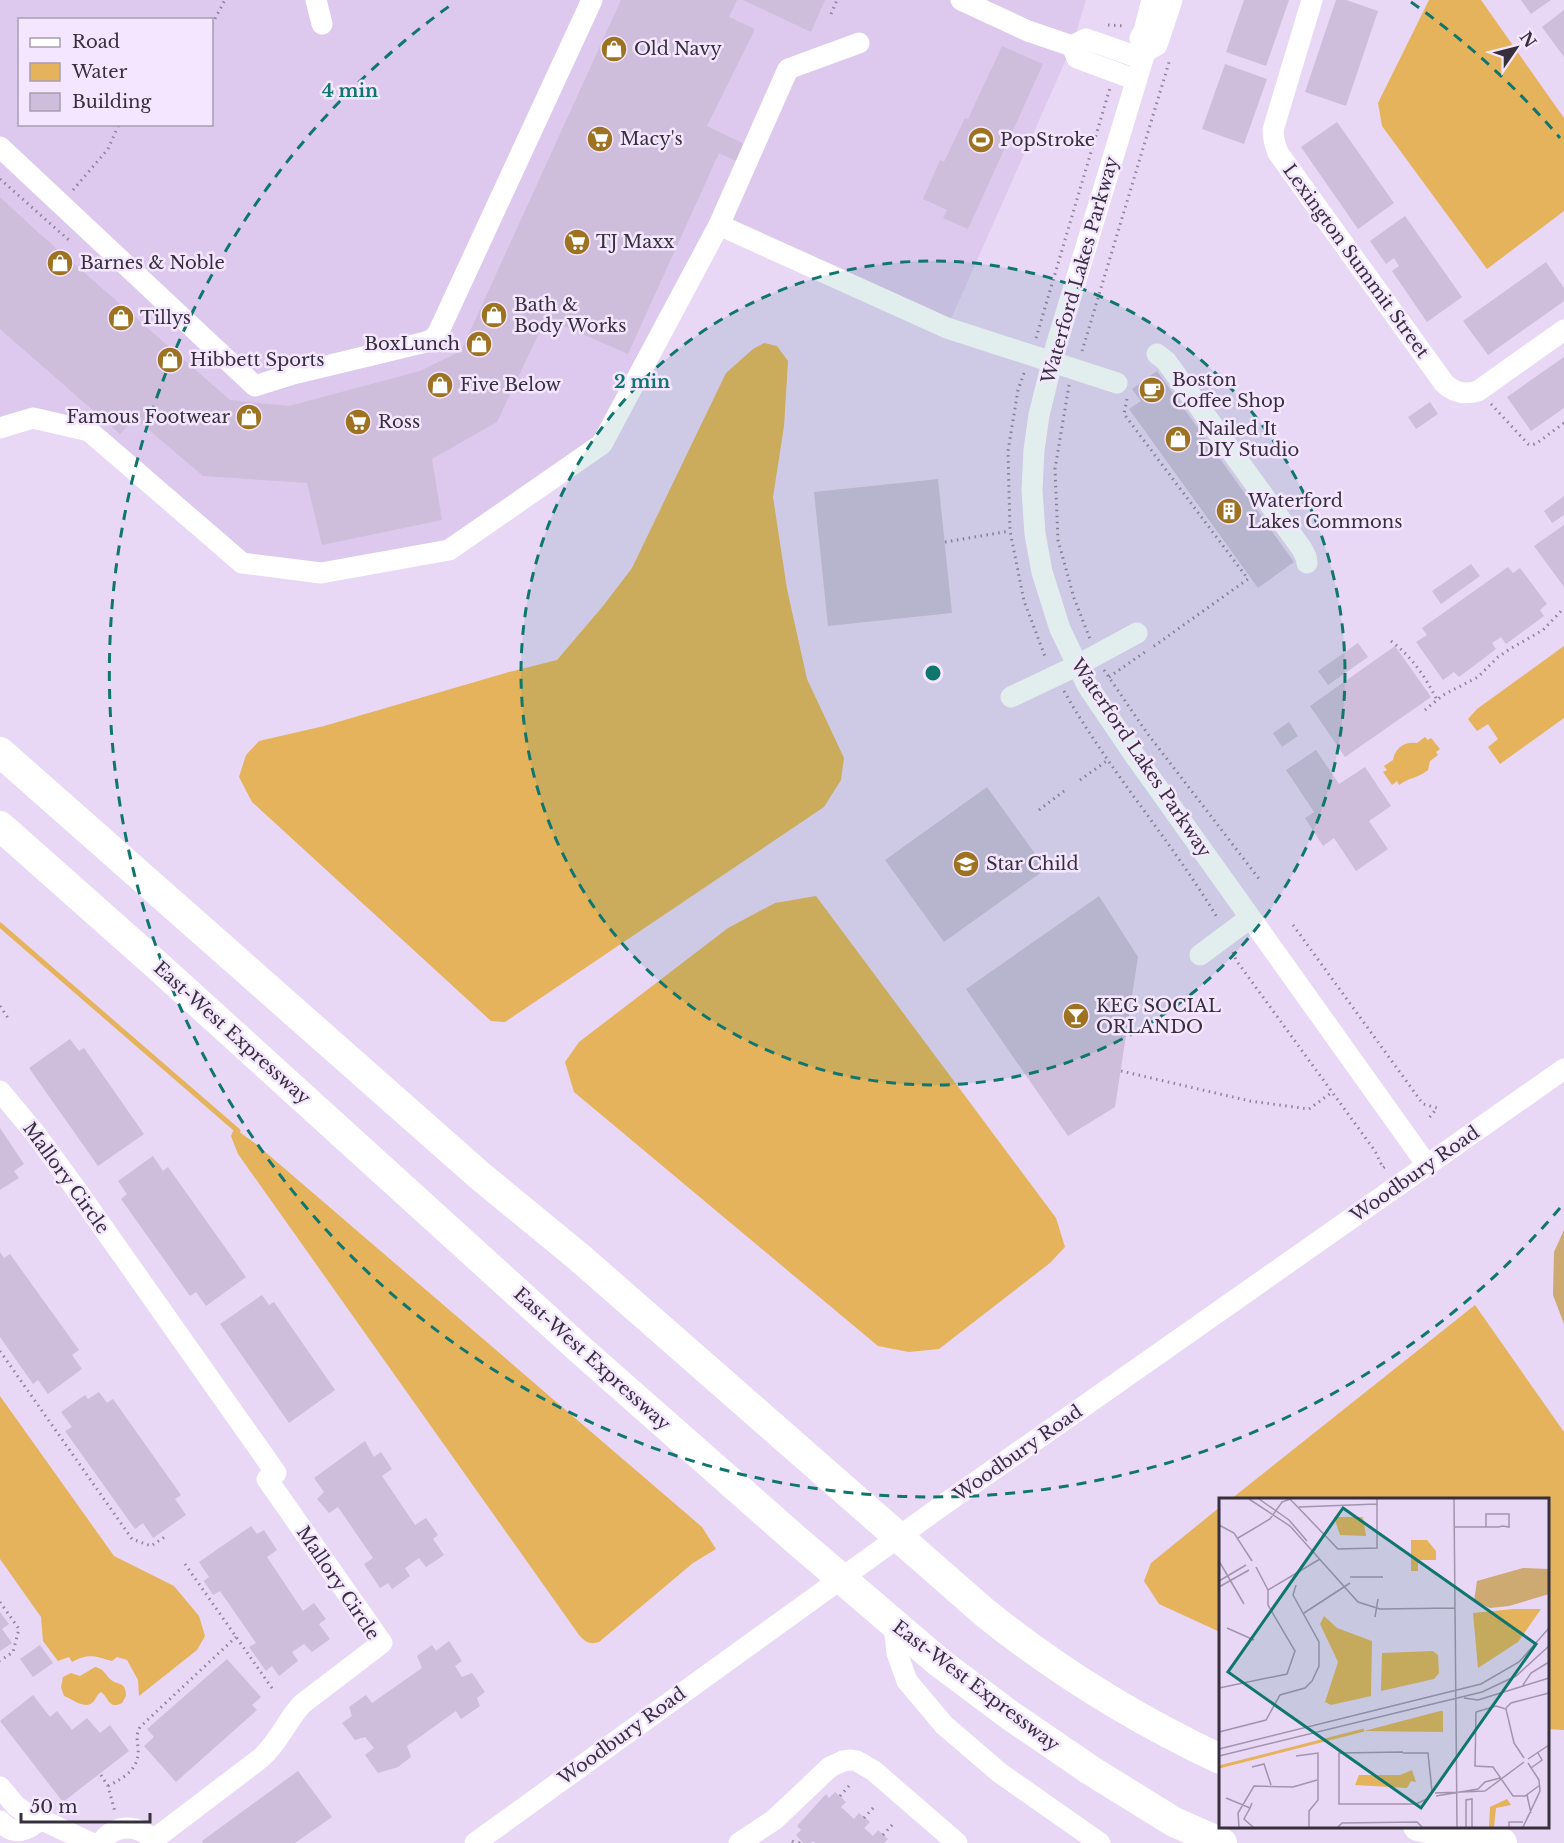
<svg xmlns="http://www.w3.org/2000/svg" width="1564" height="1843" viewBox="0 0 1564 1843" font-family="'Libre Baskerville',serif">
  <rect width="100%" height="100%" fill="#e9d7f6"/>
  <path fill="#dec9ee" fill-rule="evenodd" d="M0 0H1086L1072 46 947 328 719 225 602 444 449 550 321 573 242 563 89 431 33 418 0 428ZM20 20H212V124H20Z"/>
  <path fill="#ccaa71" d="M1564 1230V1324L1553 1295 1554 1252Z"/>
  <g fill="#e5b35b">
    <path d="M1429 0H1481L1564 118V211L1487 269 1382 126 1378 103Z"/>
    <path d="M764 343 777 346 788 361 784 426 773 497 787 589 807 679 844 758 841 780 824 807 505 1022 491 1021 252 802 239 777 246 755 259 741 324 726 509 672 557 660 603 606 632 568 726 373 753 349Z"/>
    <path d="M1564 646V718L1500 764 1488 747 1498 739 1488 724 1477 731 1468 719 1477 709Z"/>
    <path d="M1425 737 1428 740 1431 738 1440 749 1436 752 1438 755 1430 761 1428 770C1418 778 1408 778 1399 785L1397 781 1392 785 1383 772 1387 770 1384 766 1393 760C1395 748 1404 741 1417 743Z"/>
    <path d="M816 896 1056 1218 1065 1247 1050 1263 939 1349 909 1352 878 1346 574 1092 565 1062 579 1042 728 928 775 903Z"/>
    <path d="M233 1131H238L256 1144 702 1527 716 1549 693 1563 599 1642C590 1645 585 1642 579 1635L238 1154 231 1136Z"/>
    <path d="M1475 1305 1564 1432V1730L1548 1729V1500L1231 1499Z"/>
    <path d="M0 1396 114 1556 174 1586 199 1616 205 1636 197 1650 139 1696 138 1680 127 1660 117 1657 112 1661C94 1656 89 1653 72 1662L69 1657 58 1661 43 1641 41 1617 0 1559Z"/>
    <path d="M1220 1507V1632L1159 1604 1144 1581 1151 1563Z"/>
    <path d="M95 1667C104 1669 105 1674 110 1679 118 1686 126 1681 126 1696L122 1703C108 1710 109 1697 101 1692 96 1695 96 1700 92 1703 84 1709 72 1699 64 1696L61 1687 63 1677 71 1673 80 1676Z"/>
  </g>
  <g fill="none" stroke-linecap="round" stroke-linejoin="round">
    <path stroke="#e5b35b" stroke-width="5" d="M0 925 238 1131"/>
  </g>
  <g fill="#cebddb">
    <path d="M621 0H737L729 17 755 29 707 126 744 144 736 161 719 153 628 354 546 318 497 422 432 459 442 520 322 545 307 483 203 476 135 418 120 434 0 329V197L40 234 230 400 289 406 420 371 461 351Z"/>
    <path d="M743 0H825L811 32Z"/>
    <path d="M1244 0H1289L1266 66 1226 52Z"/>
    <path d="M1336 0H1346L1378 11 1346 106 1305 92Z"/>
    <path d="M1521 0H1551L1531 14Z"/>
    <path d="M1564 10V57L1542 27Z"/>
    <path d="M1002 46 1043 64 968 229 943 218 947 210 923 199 940 160 944 162 965 118 968 119Z"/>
    <path d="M1225 64 1267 79 1244 144 1202 129Z"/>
    <path d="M1337 122 1394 203 1358 229 1301 147Z"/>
    <path d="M1405 216 1462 297 1427 322 1392 271 1399 266 1394 258 1386 264 1370 241Z"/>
    <path d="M1546 262 1564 288V301L1488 355 1463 321Z"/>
    <path d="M1564 357V408L1531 431 1507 397Z"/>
    <path d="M1157 371 1294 562 1258 588 1129 409 1141 401 1132 389Z"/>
    <path d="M1430 402 1438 414 1416 429 1408 417Z"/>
    <path d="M938 479 952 613 828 626 814 492Z"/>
    <path d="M1564 496V515L1552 523 1544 511Z"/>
    <path d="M1564 525V587L1534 546Z"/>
    <path d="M1471 564 1480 576 1441 604 1432 591Z"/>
    <path d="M1508 567 1513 573 1520 568 1547 604 1540 610 1544 616 1506 644 1501 637 1492 643 1496 649 1459 677 1454 672 1443 680 1416 642 1427 635 1422 628Z"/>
    <path d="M1358 643 1368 657 1328 685 1318 671Z"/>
    <path d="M1395 646 1431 697 1345 757 1310 706Z"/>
    <path d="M1289 722 1298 736 1282 747 1273 733Z"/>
    <path d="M1316 750 1339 784 1365 767 1391 806 1369 821 1388 849 1356 871 1334 838 1323 846 1305 818 1314 812 1286 770Z"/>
    <path d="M987 787 1046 869 944 942 885 860Z"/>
    <path d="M1099 896 1138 957 1115 1107 1068 1136 966 989Z"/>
    <path d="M70 1039 79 1051 84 1048 144 1134 98 1166 29 1068Z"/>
    <path d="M0 1128 24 1164 14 1171 19 1178 0 1190Z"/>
    <path d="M153 1156 163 1171 168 1167 246 1277 206 1306 196 1292 190 1296 121 1199 127 1194 118 1181Z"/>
    <path d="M0 1252 4 1258 10 1254 79 1350 72 1355 82 1369 48 1394 38 1380 33 1384 0 1337Z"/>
    <path d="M262 1295 269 1305 274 1302 335 1390 289 1423 220 1324Z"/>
    <path d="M99 1392 107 1403 113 1399 181 1495 175 1499 186 1515 153 1538 143 1523 135 1529 65 1431 72 1427 61 1412 85 1395 88 1399Z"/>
    <path d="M365 1441 374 1457 381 1452 392 1469 382 1476 415 1525 426 1518 438 1535 433 1539 444 1555 426 1567 419 1558 405 1568 410 1576 392 1589 388 1583 380 1588 364 1564 373 1558 338 1507 329 1513 317 1499 324 1492 314 1478Z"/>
    <path d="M251 1526 257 1534 264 1530 277 1550 267 1557 303 1611 314 1603 326 1619 319 1624 330 1639 312 1652 304 1644 292 1652 298 1661 279 1676 272 1666 266 1671 249 1647 256 1643 220 1591 213 1595 204 1581 209 1577 199 1562Z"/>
    <path d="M0 1612 9 1624 2 1629 12 1643 0 1651Z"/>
    <path d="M449 1641 462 1661 455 1666 462 1677 472 1673 485 1692 477 1698 480 1706 461 1719 456 1711 407 1746 411 1757 398 1767 378 1773 365 1755 374 1748 365 1737 355 1740 342 1723 352 1716 349 1707 366 1695 372 1703 422 1668 417 1656 432 1645 436 1651Z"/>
    <path d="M40 1645 53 1663 33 1677 20 1659Z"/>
    <path d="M227 1659 261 1697 252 1705 257 1710 176 1782 144 1746 154 1737 147 1729Z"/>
    <path d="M33 1695 50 1717 57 1711 72 1730 87 1718 100 1733 110 1725 129 1751 63 1802 0 1721Z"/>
    <path d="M298 1771 332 1817 295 1843H203L202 1841Z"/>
    <path d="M835 1792 846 1802 841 1807 854 1819 859 1813 870 1822 864 1828 873 1836 878 1830 888 1839 884 1843H815L813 1841 811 1843H803L796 1835 801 1830 797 1826 826 1794 829 1798Z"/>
  </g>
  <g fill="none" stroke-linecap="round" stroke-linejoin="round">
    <g stroke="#908399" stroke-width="3" stroke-dasharray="1.5 4.5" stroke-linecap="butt">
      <path d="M831 14 837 0"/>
      <path d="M212 24 225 0"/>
      <path d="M1108 25 1125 26"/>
      <path d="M0 179 71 242"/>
      <path d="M73 190 108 149 119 124"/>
      <path d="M1036 338 1110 88"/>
      <path d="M1082 351 1170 59"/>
      <path d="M1024 373 1018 390 1008 451 1010 531 1024 601 1046 659"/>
      <path d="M1069 385 1055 469 1058 540 1074 598 1090 639"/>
      <path d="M1127 399 1124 414 1248 579 1150 649"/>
      <path d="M1491 404 1528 444 1532 445 1537 443 1564 423"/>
      <path d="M945 542 1010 531"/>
      <path d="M1391 641C1412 657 1425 676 1437 700"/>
      <path d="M1104 670 1147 733 1260 880"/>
      <path d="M1109 677 1145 652"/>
      <path d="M1064 691C1109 771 1171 840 1218 919"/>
      <path d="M1425 710 1443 695 1478 677 1498 657 1510 649 1543 630 1564 608"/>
      <path d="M1080 780 1108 760"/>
      <path d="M1039 810 1064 791"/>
      <path d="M1293 925 1423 1104 1437 1108 1429 1118"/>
      <path d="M1233 952 1236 960 1375 1151 1383 1168 1388 1164"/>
      <path d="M0 1006 8 1018"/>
      <path d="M1121 1071 1250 1101 1309 1109 1331 1093"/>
      <path d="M0 1351 132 1539 151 1546 166 1536"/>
      <path d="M185 1564 274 1691"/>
      <path d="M0 1602 19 1629 13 1652 0 1661"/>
      <path d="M101 1775 108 1786 115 1812"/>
      <path d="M108 1786C125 1777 140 1769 138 1747 137 1739 136 1734 140 1727L236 1637"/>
      <path d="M840 1796 849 1786"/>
      <path d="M864 1818 874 1807"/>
      <path d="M883 1835 893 1824"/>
      <path d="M792 1841 795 1843"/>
      <path d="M799 1843 801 1841"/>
    </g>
    <g stroke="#fff" stroke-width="21">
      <path d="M316 0 322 24"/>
      <path d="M961 0 1028 31 1072 46 1086 39 1143 59"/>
      <path d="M1152 0 1144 31 1140 38 1145 52 1056 346 1039 415 1034 450 1032 490 1035 534 1042 572 1060 629 1087 685 1135 756 1427 1165"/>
      <path d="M1312 0 1273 130C1273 139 1275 145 1278 153L1444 383C1454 393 1464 395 1478 391L1564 330"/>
      <path d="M1072 46 1077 58 1136 80"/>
      <path d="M1145 52 1157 45 1172 0"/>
      <path d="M0 147 255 386 293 374 426 342 433 339 438 333 592 0"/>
      <path d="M719 225 947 328 1117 383"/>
      <path d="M1157 354 1166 361 1302 549 1306 557 1307 563"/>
      <path d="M0 428 33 418 89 431 242 563 321 573 449 550 602 444 719 225 788 69 859 43"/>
      <path d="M1011 697 1076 666 1137 633"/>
      <path d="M1200 955 1250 918"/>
      <path d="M0 1091 35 1133 73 1185 276 1473"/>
      <path d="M894 1624 897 1653 907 1681 944 1725 1000 1773 1100 1843"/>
      <path d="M0 1787 16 1806 23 1811 91 1843"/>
      <path d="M0 1821C13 1836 28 1832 40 1819"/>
      <path d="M153 1840 261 1758C280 1741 286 1721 302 1704L382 1643 267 1479"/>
      <path d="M101 1843C114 1823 141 1823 155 1843"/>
      <path d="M475 1843 936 1510 1564 1069"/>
      <path d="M739 1843 774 1820 830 1767 843 1761 851 1760 857 1761 874 1771 957 1843"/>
    </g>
    <g stroke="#fff" stroke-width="30">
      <path d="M0 752 479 1175 580 1258 984 1612C1057 1671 1135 1719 1220 1759"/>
      <path d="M0 826 159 967 583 1352 794 1538 940 1663 1011 1716 1090 1770 1174 1822 1222 1843"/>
      <path d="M1418 1826 1502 1843"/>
    </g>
  </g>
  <circle cx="933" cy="673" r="412" fill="#0f766e" fill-opacity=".12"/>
  <g fill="none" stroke="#0f766e" stroke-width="3" stroke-dasharray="10 8">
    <circle cx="933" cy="673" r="412"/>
    <path d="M1560 1208A824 824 0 1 1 455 2M1411 2A824 824 0 0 1 1560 138"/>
  </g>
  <defs>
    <symbol id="shop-disc" viewBox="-11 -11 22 22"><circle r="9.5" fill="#9d7322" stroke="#f4e6ff"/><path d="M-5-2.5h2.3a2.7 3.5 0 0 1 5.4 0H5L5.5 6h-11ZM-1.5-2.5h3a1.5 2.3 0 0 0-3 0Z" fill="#fff"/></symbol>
    <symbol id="supermarket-disc" viewBox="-11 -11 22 22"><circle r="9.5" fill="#9d7322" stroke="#f4e6ff"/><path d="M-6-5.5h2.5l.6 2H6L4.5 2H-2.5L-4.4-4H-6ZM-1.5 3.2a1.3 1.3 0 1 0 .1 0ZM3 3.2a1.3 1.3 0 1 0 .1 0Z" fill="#fff"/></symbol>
    <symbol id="stadium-disc" viewBox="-11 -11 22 22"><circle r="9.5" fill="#9d7322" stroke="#f4e6ff"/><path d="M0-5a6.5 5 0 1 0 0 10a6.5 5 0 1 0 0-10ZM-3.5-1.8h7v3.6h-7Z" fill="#fff"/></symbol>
    <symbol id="cafe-disc" viewBox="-11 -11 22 22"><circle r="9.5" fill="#9d7322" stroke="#f4e6ff"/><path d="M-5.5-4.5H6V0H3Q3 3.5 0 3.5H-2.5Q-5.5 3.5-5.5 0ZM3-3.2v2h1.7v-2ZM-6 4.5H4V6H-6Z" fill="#fff"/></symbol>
    <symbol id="building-disc" viewBox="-11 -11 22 22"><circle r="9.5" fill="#9d7322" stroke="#f4e6ff"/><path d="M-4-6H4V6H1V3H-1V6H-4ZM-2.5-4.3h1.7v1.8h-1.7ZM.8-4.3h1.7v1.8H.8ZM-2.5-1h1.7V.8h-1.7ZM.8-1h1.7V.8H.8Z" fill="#fff"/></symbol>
    <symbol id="school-disc" viewBox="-11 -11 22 22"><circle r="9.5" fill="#9d7322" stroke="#f4e6ff"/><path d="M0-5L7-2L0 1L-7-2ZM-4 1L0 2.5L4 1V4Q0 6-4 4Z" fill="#fff"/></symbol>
    <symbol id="bar-disc" viewBox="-11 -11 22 22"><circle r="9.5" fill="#9d7322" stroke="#f4e6ff"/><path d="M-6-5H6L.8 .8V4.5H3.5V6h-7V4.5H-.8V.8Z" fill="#fff"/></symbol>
  </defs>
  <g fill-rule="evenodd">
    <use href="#shop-disc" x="599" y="34" width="30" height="30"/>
    <use href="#supermarket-disc" x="585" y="124" width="30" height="30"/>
    <use href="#stadium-disc" x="966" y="125" width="30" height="30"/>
    <use href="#supermarket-disc" x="562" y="227" width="30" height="30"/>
    <use href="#shop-disc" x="45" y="248" width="30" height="30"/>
    <use href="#shop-disc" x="479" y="300" width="30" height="30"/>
    <use href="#shop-disc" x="106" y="303" width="30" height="30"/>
    <use href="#shop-disc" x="464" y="329" width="30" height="30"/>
    <use href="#shop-disc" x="155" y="345" width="30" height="30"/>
    <use href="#shop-disc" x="425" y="370" width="30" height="30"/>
    <use href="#cafe-disc" x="1137" y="375" width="30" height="30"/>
    <use href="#shop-disc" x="234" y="402" width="30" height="30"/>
    <use href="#supermarket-disc" x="343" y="407" width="30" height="30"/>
    <use href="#shop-disc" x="1163" y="424" width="30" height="30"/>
    <use href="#building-disc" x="1214" y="496" width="30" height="30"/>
    <use href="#school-disc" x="951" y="849" width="30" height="30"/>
    <use href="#bar-disc" x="1061" y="1001" width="30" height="30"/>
  </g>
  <g text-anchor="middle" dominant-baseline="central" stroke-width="5" stroke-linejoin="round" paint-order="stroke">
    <g font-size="18" fill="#37303c" stroke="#f4e6ff" text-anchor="start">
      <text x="634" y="49">Old Navy</text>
      <text x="620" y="139">Macy's</text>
      <text x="1000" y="140">PopStroke</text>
      <text x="596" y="242">TJ Maxx</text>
      <text x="80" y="263">Barnes &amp; Noble</text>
      <text x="514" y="305">Bath &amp;<tspan x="514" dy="21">Body Works</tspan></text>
      <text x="140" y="318">Tillys</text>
      <text x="460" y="344" text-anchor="end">BoxLunch</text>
      <text x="190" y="360">Hibbett Sports</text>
      <text x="1172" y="380">Boston<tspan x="1172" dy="21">Coffee Shop</tspan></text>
      <text x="460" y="385">Five Below</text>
      <text x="230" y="417" text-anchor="end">Famous Footwear</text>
      <text x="378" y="422">Ross</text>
      <text x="1198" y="429">Nailed It<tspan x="1198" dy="21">DIY Studio</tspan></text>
      <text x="1248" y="501">Waterford<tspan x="1248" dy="21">Lakes Commons</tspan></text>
      <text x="986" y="864">Star Child</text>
      <text x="1096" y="1006">KEG SOCIAL<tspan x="1096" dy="21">ORLANDO</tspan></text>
    </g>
    <g font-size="18" fill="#37303c" stroke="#f4e6ff">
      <text transform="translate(1356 261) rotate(54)">Lexington Summit Street</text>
      <text transform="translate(1080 270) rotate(-74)">Waterford Lakes Parkway</text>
      <text transform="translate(1141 758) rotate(56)">Waterford Lakes Parkway</text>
      <text transform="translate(232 1033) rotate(42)">East-West Expressway</text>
      <text transform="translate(1415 1174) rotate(-35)">Woodbury Road</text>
      <text transform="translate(66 1178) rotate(54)">Mallory Circle</text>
      <text transform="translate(592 1359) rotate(42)">East-West Expressway</text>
      <text transform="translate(1018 1453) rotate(-35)">Woodbury Road</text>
      <text transform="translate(338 1583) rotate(56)">Mallory Circle</text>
      <text transform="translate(976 1686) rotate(37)">East-West Expressway</text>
      <text transform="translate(622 1736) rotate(-36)">Woodbury Road</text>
    </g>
  </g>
  <g transform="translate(1219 1498)">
    <rect width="330" height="330" fill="#e9d7f6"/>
    <path d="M304 70 330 71V96L290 108 271 110 255 103 258 83Z" fill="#ccaa71"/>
    <path d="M115 19H144L147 38 121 37ZM208 42 217 53V62H199V73H192V42ZM294 111H322L299 144 259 170 254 115ZM105 118 118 130 153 143 152 198 112 207 106 204 119 164 101 126ZM214 153 219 157 220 175 215 181 162 193 163 155ZM221 213H224V234L145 233ZM193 272 197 284 192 283 188 290 136 287 140 277H181ZM288 301 292 307 277 310 275 329H270L271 309Z" fill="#e5b35b"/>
    <path fill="none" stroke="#e5b35b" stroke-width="3" d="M0 269 145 232"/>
    <path fill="none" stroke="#a294ac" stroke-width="1.5" d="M30 1 71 28 139 104 161 111 236 110M40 1 70 22 88 43M71 1 119 51 158 50V1M235 1 238 329M80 9 158 6M0 27 15 35 33 63M235 29H279L284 28 290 29V16H267V29M19 40 51 21 63 4 71 1M0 63 25 106M37 69 49 92M131 79H164M0 83 27 67M0 89 30 72M85 115 131 85M156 119 159 101M8 130 35 142M304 187 312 175 330 164M0 190 68 176 76 153 49 107V92L101 61M245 200 259 202 330 180M287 210 292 205 330 195M0 234 47 222 61 197 86 190 93 183 100 168V144L74 97 77 87M0 251 262 186 300 164 330 130M184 254 120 255V306H197L210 300M184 255H209L213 293M0 258 263 194 297 178 330 148M77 258 99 255V302L90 313V329M305 260 295 245 287 211 277 208 257 214 256 268 274 269 294 298H306L321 287M309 261 330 247M33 269 45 266 52 287M312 270 323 262 319 255M216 295 266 293 305 264M308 297 312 315M217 298 259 291 266 284 281 280M7 300 31 310 33 305M31 310 25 321 34 329M20 329 19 315 35 288 74 289 98 282M119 329 123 325 198 324 203 329M247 329V302L253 301V329M290 329V324H304M304 329 321 293 320 282 309 265"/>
    <path fill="#0f766e" fill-opacity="0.15" stroke="#0f766e" stroke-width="3" d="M124 10 317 146 202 310 9 174Z"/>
    <rect width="330" height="330" fill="none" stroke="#37303c" stroke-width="3"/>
  </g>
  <circle cx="933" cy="673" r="9" fill="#0f766e" stroke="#f4e6ff" stroke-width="3"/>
  <g font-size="18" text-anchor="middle" font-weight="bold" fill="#0f766e" stroke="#f4e6ff" stroke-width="5" stroke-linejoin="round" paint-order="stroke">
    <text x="350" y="97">4 min</text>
    <text x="642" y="388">2 min</text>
  </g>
  <rect x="18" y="18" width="195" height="108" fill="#f4e6ff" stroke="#a89db1" stroke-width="1.5"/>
  <rect x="30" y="38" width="30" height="9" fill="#ffffff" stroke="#a89db1" stroke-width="1.5"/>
  <text x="72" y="48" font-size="18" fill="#37303c">Road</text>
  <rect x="30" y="63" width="30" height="18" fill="#e5b35b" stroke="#a89db1" stroke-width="1.5"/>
  <text x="72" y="78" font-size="18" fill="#37303c">Water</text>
  <rect x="30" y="93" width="30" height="18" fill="#cebddb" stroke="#a89db1" stroke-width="1.5"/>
  <text x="72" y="108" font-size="18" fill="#37303c">Building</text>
  <g transform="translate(1516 48) rotate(55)" stroke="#f4e6ff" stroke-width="4.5" paint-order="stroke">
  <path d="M0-4.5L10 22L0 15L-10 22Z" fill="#37303c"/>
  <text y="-9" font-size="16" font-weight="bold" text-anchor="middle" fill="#37303c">N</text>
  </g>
  <path d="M21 1813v9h129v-9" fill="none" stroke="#37303c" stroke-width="3"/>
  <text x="30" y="1813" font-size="18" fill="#37303c" stroke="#f4e6ff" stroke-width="4.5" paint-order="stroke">50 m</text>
</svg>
